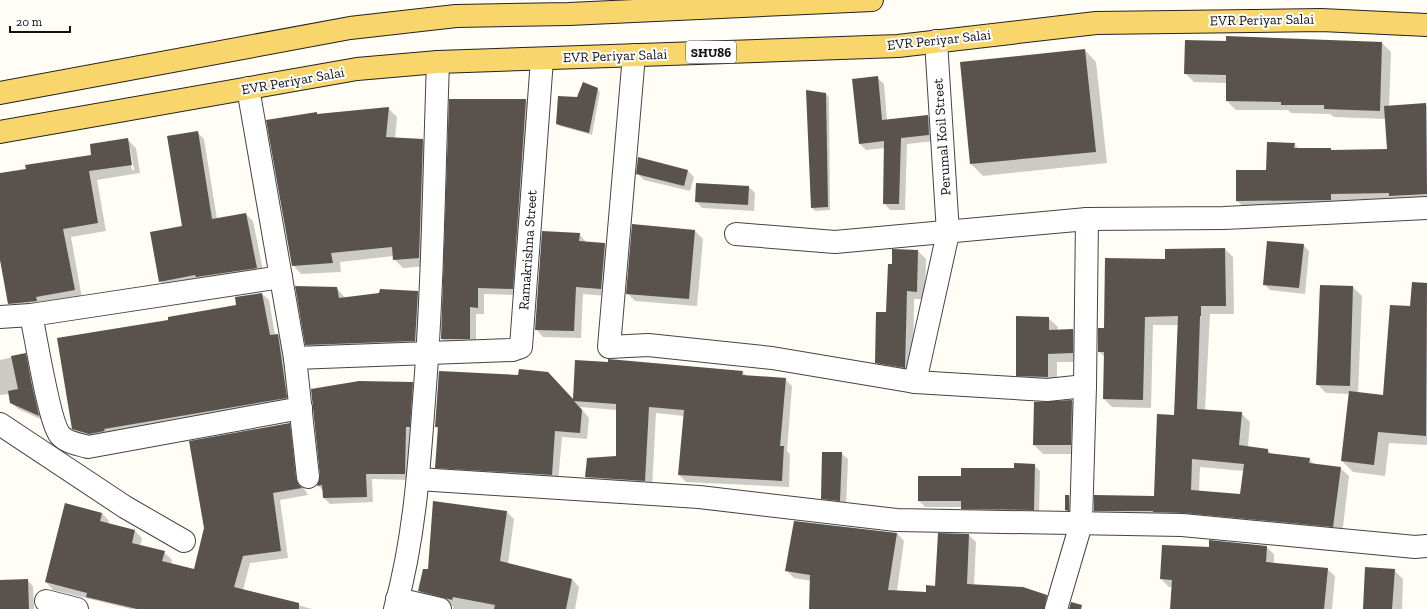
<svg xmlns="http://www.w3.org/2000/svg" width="1427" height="609" viewBox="0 0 1427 609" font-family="'Zilla Slab',serif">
  <rect width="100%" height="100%" fill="#fffdf5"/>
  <g fill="#0003" fill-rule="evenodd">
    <path d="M1227 37 1382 43 1391 52 1389 107 1425 104 1427 106V202L1245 208 1237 201 1294 144 1299 149H1330L1332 151 1388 150 1386 119 1334 117 1330 114 1291 113 1288 110H1236L1227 101V83L1194 82 1185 73 1227 42Z"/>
    <path d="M1085 50 1096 62 1107 163 983 176 971 164 961 63Z"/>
    <path d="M877 77 884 84 887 120 928 116 934 122 935 141 907 144 905 210H890L884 203 885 148 866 150 860 144Z"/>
    <path d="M597 89 600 92 592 135 560 126 557 124 578 98Z"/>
    <path d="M826 94 829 97 830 210 815 211 812 208Z"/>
    <path d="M450 100H526L533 107 519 295 484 294V314H476V345H448L442 339Z"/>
    <path d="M388 108 397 117 395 139 423 140 432 149 428 266 403 268 394 259V256L340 262 341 272 301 274 293 265 316 113 318 115Z"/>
    <path d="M197 132 204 139 217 219 246 214 253 221 264 275 167 288 160 281 183 227Z"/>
    <path d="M127 139 136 148 140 173 97 180 106 231 71 237 82 298 18 312 9 303 0 255V174L93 156ZM128 148H130L134 170H132Z"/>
    <path d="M688 171 694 177 690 191 644 180 637 173Z"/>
    <path d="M749 187 755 193 754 211 702 208 696 201Z"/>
    <path d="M695 231 703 239 697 306 635 301 627 293Z"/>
    <path d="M579 234 587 243 605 244 612 251 608 296 583 294 581 338 543 337 536 329Z"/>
    <path d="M1303 245 1309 251 1305 294 1270 290 1264 284Z"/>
    <path d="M1225 249 1233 257 1234 314H1210L1205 410 1241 413 1250 422 1248 447 1268 450 1272 455 1309 459 1315 465 1340 468 1349 476 1342 535 1103 519 1095 511 1155 497 1175 416 1178 325H1153L1151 408 1112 407 1104 399 1105 357 1099 352 1105 329 1166 260ZM1200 467 1244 471 1241 495 1199 492Z"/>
    <path d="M893 250 918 251 926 259 925 299H914L913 375 885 370 876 362 887 313Z"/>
    <path d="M1413 283 1427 284V445L1389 443 1385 476 1353 472 1342 461 1350 394 1326 393 1317 384 1320 286 1353 287 1362 296 1358 394 1383 397 1411 307Z"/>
    <path d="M337 288 345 298 418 292 426 300 423 349 314 353 306 345Z"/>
    <path d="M262 294 269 300 275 335H278L284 342 293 404 111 438 80 435 73 428 237 306Z"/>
    <path d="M1048 318 1058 327 1057 331 1073 330 1082 339V362H1057V386L1026 384 1017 375Z"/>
    <path d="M25 354 31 360 45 421 18 409 11 402 9 394 0 395V360Z"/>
    <path d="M742 372 747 376 785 379 792 386 787 451 790 454 789 487 686 482 679 475 684 416 656 413 652 488 593 484 586 477 617 457V410L580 407 589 418 587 439 562 437 558 482 443 474 436 467 438 430 436 427 573 400Z"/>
    <path d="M412 383 419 389 411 480 372 479 373 502 330 504 324 498 323 491 318 485 321 476Z"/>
    <path d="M1072 401 1081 410 1080 454H1043L1034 445Z"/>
    <path d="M289 424 297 431 303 487 308 495 280 500 288 558 250 563 243 590 295 602 298 605 312 609H131L53 590 46 582 66 505 102 513 109 521 108 524 135 531 142 538 140 546 164 552 172 560 171 564 194 570Z"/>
    <path d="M841 453 848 459 846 507 828 504 822 498Z"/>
    <path d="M1034 465 1040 471 1039 516 968 514 962 507H925L919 501 1015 469Z"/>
    <path d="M1069 496 1075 502 1073 516 1066 510Z"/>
    <path d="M507 512 514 519 508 564 572 579 579 587 575 609H453V606L427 598 419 591 429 570Z"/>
    <path d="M897 533 904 541 897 591 926 593 936 587 969 535 976 542 974 586 1047 595 1054 603 1053 609H810L811 581 794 578 786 570Z"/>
    <path d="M1266 547 1274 554V564L1327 569 1335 576 1332 609H1171L1173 587H1169L1161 579 1209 548Z"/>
    <path d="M1394 570 1403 579 1402 609H1364Z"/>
    <path d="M27 580 33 586 34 609H0V581Z"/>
  </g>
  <g fill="#5a524d" fill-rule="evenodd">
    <path d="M1226 36 1382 42 1380 111 1324 109V105H1281V102L1226 101V75L1184 74 1185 40 1226 41Z"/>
    <path d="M1085 49 1096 152 970 164 960 62Z"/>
    <path d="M878 76 882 120 928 115 929 135 901 138 899 204H883L884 141 859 144 852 79Z"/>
    <path d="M583 82 598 88 589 133 556 124 558 96 577 97Z"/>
    <path d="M806 90 826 93 828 207 811 208Z"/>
    <path d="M449 99H526L513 289 478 288V308L470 307V339H441Z"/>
    <path d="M1426 103 1427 194 1389 196V193L1331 194V200L1236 201V170H1266L1267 142 1295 143 1294 148H1331V150L1387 149 1384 106Z"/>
    <path d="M389 107 386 137 423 139 419 258 393 260 392 247 331 253 333 263 292 266 266 120 317 112V114Z"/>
    <path d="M198 131 212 219 246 213 257 268 196 277 195 275 159 282 150 232 182 226 167 136Z"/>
    <path d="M128 138 132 165 89 171 98 223 63 229 75 290 36 297 37 301 8 304 0 260V173L26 169 25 165 91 155 90 144Z"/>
    <path d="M638 157 688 170 684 186 636 174Z"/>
    <path d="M696 183 749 186 748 205 695 202Z"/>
    <path d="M632 224 695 230 689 299 626 294Z"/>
    <path d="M542 231 580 233 579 241 605 243 601 289 576 287 574 331 535 330Z"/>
    <path d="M1267 241 1304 244 1299 288 1263 285Z"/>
    <path d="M1225 248 1226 306H1201V316H1200L1197 409 1242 412 1239 445 1268 449V453L1310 458 1309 463 1341 467 1333 527 1183 513 1153 512V511H1094V495L1154 496 1157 414 1174 415 1175 392 1178 316 1145 317 1143 400 1103 399 1104 352H1098V328H1104L1105 258 1165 259V249ZM1192 459 1244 464 1240 494 1191 490Z"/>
    <path d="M892 249 918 250 917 292 907 291 905 368 875 363 876 312H886L888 264H892Z"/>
    <path d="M1412 282 1427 283 1426 436 1378 432 1374 465 1341 461 1349 391 1383 395 1390 305 1410 306Z"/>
    <path d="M1320 285 1353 286 1350 386 1316 385Z"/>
    <path d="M295 286 337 287 339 298 379 293 380 289 418 291 415 341 305 345Z"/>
    <path d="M262 293 270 335 278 334 287 398 104 429 105 431 89 434 72 429 57 338 168 320V317L236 305 235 297Z"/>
    <path d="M1016 316 1049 317V330L1073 329V353L1048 354V377L1016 376Z"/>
    <path d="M26 353 31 381 39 416 10 403 8 391 18 389 11 356Z"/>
    <path d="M608 359 743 371 742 375 786 378 780 446H784L782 481 678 475 684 410 649 407 645 481 585 477 587 458 616 456V404L574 401 582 410 580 433 555 431 552 475 435 468 438 427H435L439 371 518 375 519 369 548 372 573 399 575 360 608 362Z"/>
    <path d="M359 381 413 382 410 427H406L405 474H366L367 497 323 498 322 485 317 486 320 476 311 389Z"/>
    <path d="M1072 400 1071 445H1033L1034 402Z"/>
    <path d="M290 423 296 478 298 484 302 488 273 493 281 551 243 556 234 587 299 603V609H137L86 597 87 593 45 582 65 503 102 513 100 521 135 530 132 543 165 551 162 561 194 569 204 528 189 441Z"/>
    <path d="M822 452H842L840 501 821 499Z"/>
    <path d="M1014 463 1035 464 1034 510 961 509V501H918V476H961V468H1014Z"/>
    <path d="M1065 495H1069V511L1065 510Z"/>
    <path d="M433 501 507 511 500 561 572 579 566 609H494L495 605 453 597 452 600 418 591 423 569H428Z"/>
    <path d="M794 521 897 533 888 590 926 592V585L935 586 938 533 969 534 967 584 1023 587 1047 595 1044 609H809L810 575 785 571Z"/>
    <path d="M1209 540 1267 546 1266 562 1328 568 1324 609H1170L1172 580 1160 579 1162 545 1209 547Z"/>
    <path d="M1365 567 1395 569 1392 609H1363Z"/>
    <path d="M28 579 29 609H0V580Z"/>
    <path d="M1071 602 1082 605 1081 609H1069Z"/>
  </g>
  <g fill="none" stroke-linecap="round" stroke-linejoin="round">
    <defs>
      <g id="minor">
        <path d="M634 55 609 347 648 345 772 358 915 382 1047 390 1085 386"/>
        <path d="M248 88 295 358 308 477"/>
        <path d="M736 234 835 242 1087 219 1224 218 1427 208"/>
        <path d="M31 315C36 337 49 422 60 435 67 443 78 444 88 447L301 408"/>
        <path d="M0 317 31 315 281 277"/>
        <path d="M295 358 512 350 521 347 542 59"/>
        <path d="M915 382 948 233 936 41"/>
        <path d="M0 424 125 507 184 541"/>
        <path d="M418 479 699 497 896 520 1182 525 1415 547 1427 546"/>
        <path d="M397 599 440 609"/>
        <path d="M46 601 77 609"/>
        <path d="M395 609C414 541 419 470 424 400 433 288 434 175 438 62"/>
        <path d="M1056 609 1081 524 1085 386 1087 219"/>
      </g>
      <g id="primary">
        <path d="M0 93 350 28 456 16 569 14 872 0"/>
        <path d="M0 132 357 69 438 62 898 46 1096 23 1321 20 1427 25"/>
      </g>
    </defs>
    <use href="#minor" stroke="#444" stroke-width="24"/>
    <use href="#primary" stroke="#222" stroke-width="24"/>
    <use href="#minor" stroke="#fff" stroke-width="22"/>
    <use href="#primary" stroke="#f9d66b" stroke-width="22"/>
  </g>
  <g text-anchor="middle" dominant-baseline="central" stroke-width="4" stroke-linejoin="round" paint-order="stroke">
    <rect fill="#fff" stroke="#585858" stroke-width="1" x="686" y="41" width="50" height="22" rx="3"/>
    <g font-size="13" font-weight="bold" fill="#111">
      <text x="711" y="52">SHU86</text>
    </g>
    <g font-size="14" fill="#111" stroke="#fff">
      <text transform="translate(1262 20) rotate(-1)">EVR Periyar Salai</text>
      <text transform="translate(939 40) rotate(-6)">EVR Periyar Salai</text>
      <text transform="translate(615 56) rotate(-2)">EVR Periyar Salai</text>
      <text transform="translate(293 81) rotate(-10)">EVR Periyar Salai</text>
      <text transform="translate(942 137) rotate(-94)">Perumal Koil Street</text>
      <text transform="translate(528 250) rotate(-86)">Ramakrishna Street</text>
    </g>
  </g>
  <path d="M10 26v6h60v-6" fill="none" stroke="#111111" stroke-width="2"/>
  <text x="16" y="26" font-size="12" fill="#111111" stroke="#ffffff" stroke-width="3" paint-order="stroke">20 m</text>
</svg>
